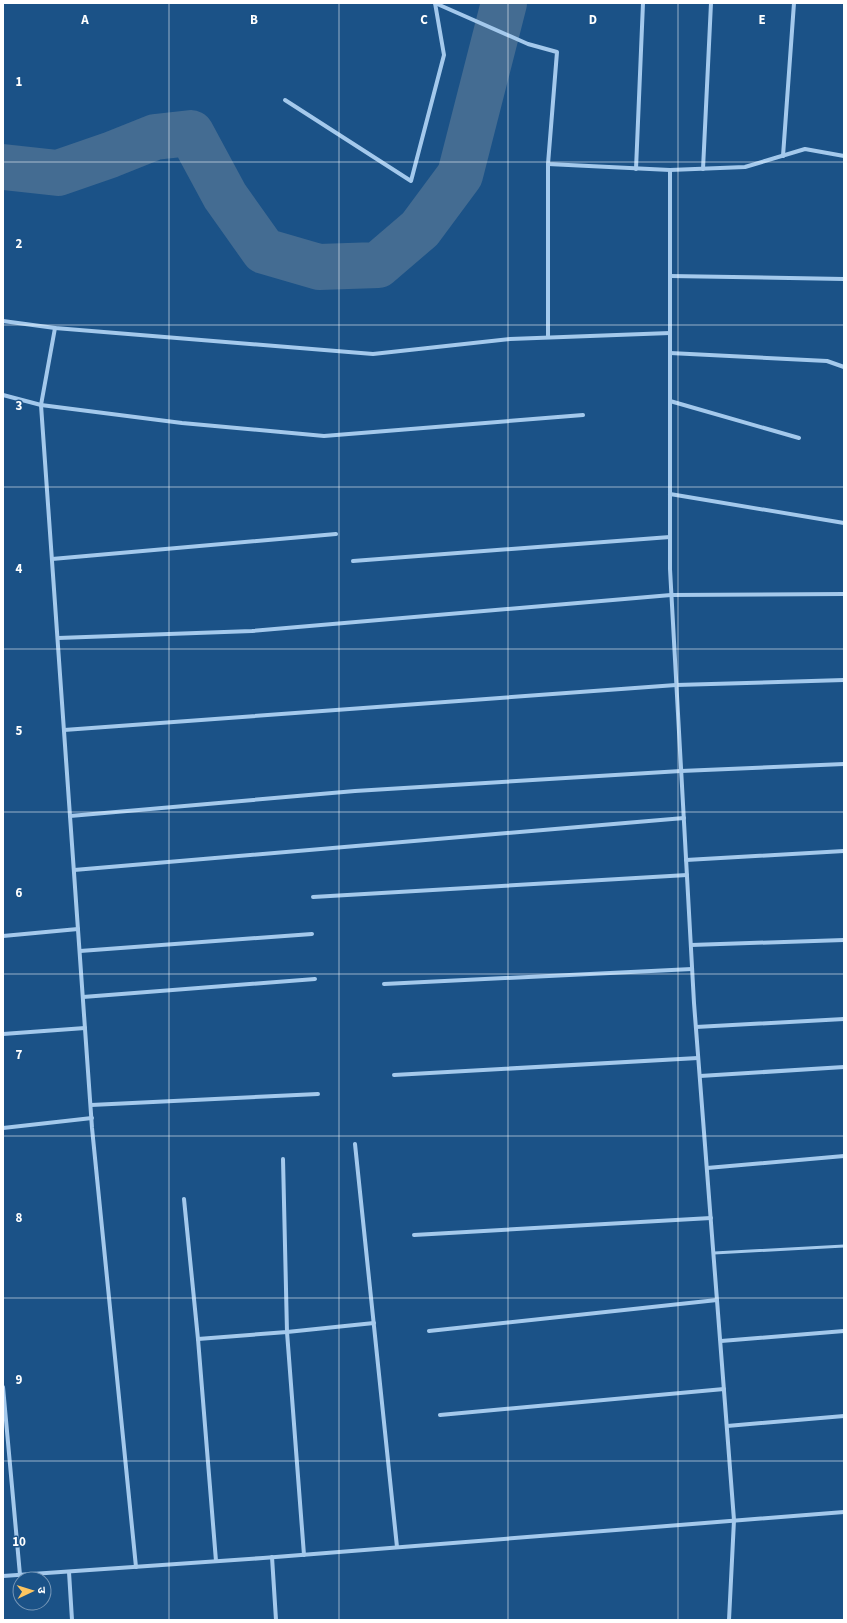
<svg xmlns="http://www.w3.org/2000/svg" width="847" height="1623" viewBox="0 0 847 1623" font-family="'Source Sans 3','Noto Sans Devanagari',sans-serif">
  <rect width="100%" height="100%" fill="#1b5287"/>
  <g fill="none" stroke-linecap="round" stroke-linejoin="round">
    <path stroke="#446c92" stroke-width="46" d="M3 167 58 173 110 155 155 137 191 133 225 196 264 251 319 267 378 265 420 229 460 175 504 3"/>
    <path stroke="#a4c9ec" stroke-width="3" d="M714 1253 844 1246"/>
    <g stroke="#a4c9ec" stroke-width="4">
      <path d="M435 3 528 44 557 52 548 164 670 170 745 167 805 149 844 156"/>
      <path d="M285 100 411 181 444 55 435 3"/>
      <path d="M783 156 794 3"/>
      <path d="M636 169 643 3"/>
      <path d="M703 169 711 3"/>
      <path d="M670 170V569L694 1003 734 1520 729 1620"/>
      <path d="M670 276 844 279"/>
      <path d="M3 321 55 328 373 354 510 339 670 333"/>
      <path d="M55 328 41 405 92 1128 136 1567"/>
      <path d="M548 337V164"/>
      <path d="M670 353 827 361 844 367"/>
      <path d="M3 395 41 405 182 423 324 436 583 415"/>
      <path d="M670 401 799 438"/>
      <path d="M670 494 844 523"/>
      <path d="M52 559 336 534"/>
      <path d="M353 561 670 537"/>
      <path d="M58 638 252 631 671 595 844 594"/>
      <path d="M64 730 676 685 844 680"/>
      <path d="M70 816 355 791 681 771 844 764"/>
      <path d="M686 860 844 851"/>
      <path d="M74 870 684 818"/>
      <path d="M313 897 687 875"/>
      <path d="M3 936 78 929"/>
      <path d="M691 945 844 940"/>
      <path d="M80 951 312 934"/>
      <path d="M384 984 692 969"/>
      <path d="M83 997 315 979"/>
      <path d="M696 1027 844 1019"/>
      <path d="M3 1034 85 1028"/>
      <path d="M394 1075 698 1058"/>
      <path d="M700 1076 844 1067"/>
      <path d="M91 1105 318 1094"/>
      <path d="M3 1128 92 1118"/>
      <path d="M355 1144 397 1547"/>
      <path d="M283 1159 287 1332 304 1555"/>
      <path d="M707 1168 844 1156"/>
      <path d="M184 1199 198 1339 216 1561"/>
      <path d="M414 1235 711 1218"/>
      <path d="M429 1331 717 1300"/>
      <path d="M198 1339 287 1332 374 1323"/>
      <path d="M721 1341 844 1331"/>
      <path d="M3 1387 20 1575"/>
      <path d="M440 1415 724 1389"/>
      <path d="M727 1426 844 1416"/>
      <path d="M272 1557 276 1620"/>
      <path d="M69 1572 72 1620"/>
      <path d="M3 1576 263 1558 844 1512"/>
    </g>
  </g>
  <path fill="none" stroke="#fff" stroke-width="1" stroke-opacity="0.55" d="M169 3V1620M339 3V1620M508 3V1620M678 3V1620M3 162H844M3 325H844M3 487H844M3 649H844M3 812H844M3 974H844M3 1136H844M3 1298H844M3 1461H844"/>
  <g font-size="13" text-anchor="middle" font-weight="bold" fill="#fff" stroke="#1b5287" stroke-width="3" stroke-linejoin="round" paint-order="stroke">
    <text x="85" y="24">A</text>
    <text x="254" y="24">B</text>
    <text x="424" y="24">C</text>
    <text x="593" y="24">D</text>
    <text x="762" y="24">E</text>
    <text x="19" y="86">1</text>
    <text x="19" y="248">2</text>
    <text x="19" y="410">3</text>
    <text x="19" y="573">4</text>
    <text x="19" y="735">5</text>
    <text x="19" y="897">6</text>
    <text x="19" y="1059">7</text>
    <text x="19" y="1222">8</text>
    <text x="19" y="1384">9</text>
    <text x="19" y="1546">10</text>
  </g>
  <rect width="847" height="1623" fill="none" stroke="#ffffff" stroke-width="8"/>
  <g transform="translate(32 1591) rotate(86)"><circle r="19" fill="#1b5287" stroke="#7697b7"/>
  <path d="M0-3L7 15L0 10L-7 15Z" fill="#fdc560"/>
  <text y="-6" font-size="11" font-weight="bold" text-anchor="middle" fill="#ffffff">उ</text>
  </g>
</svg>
